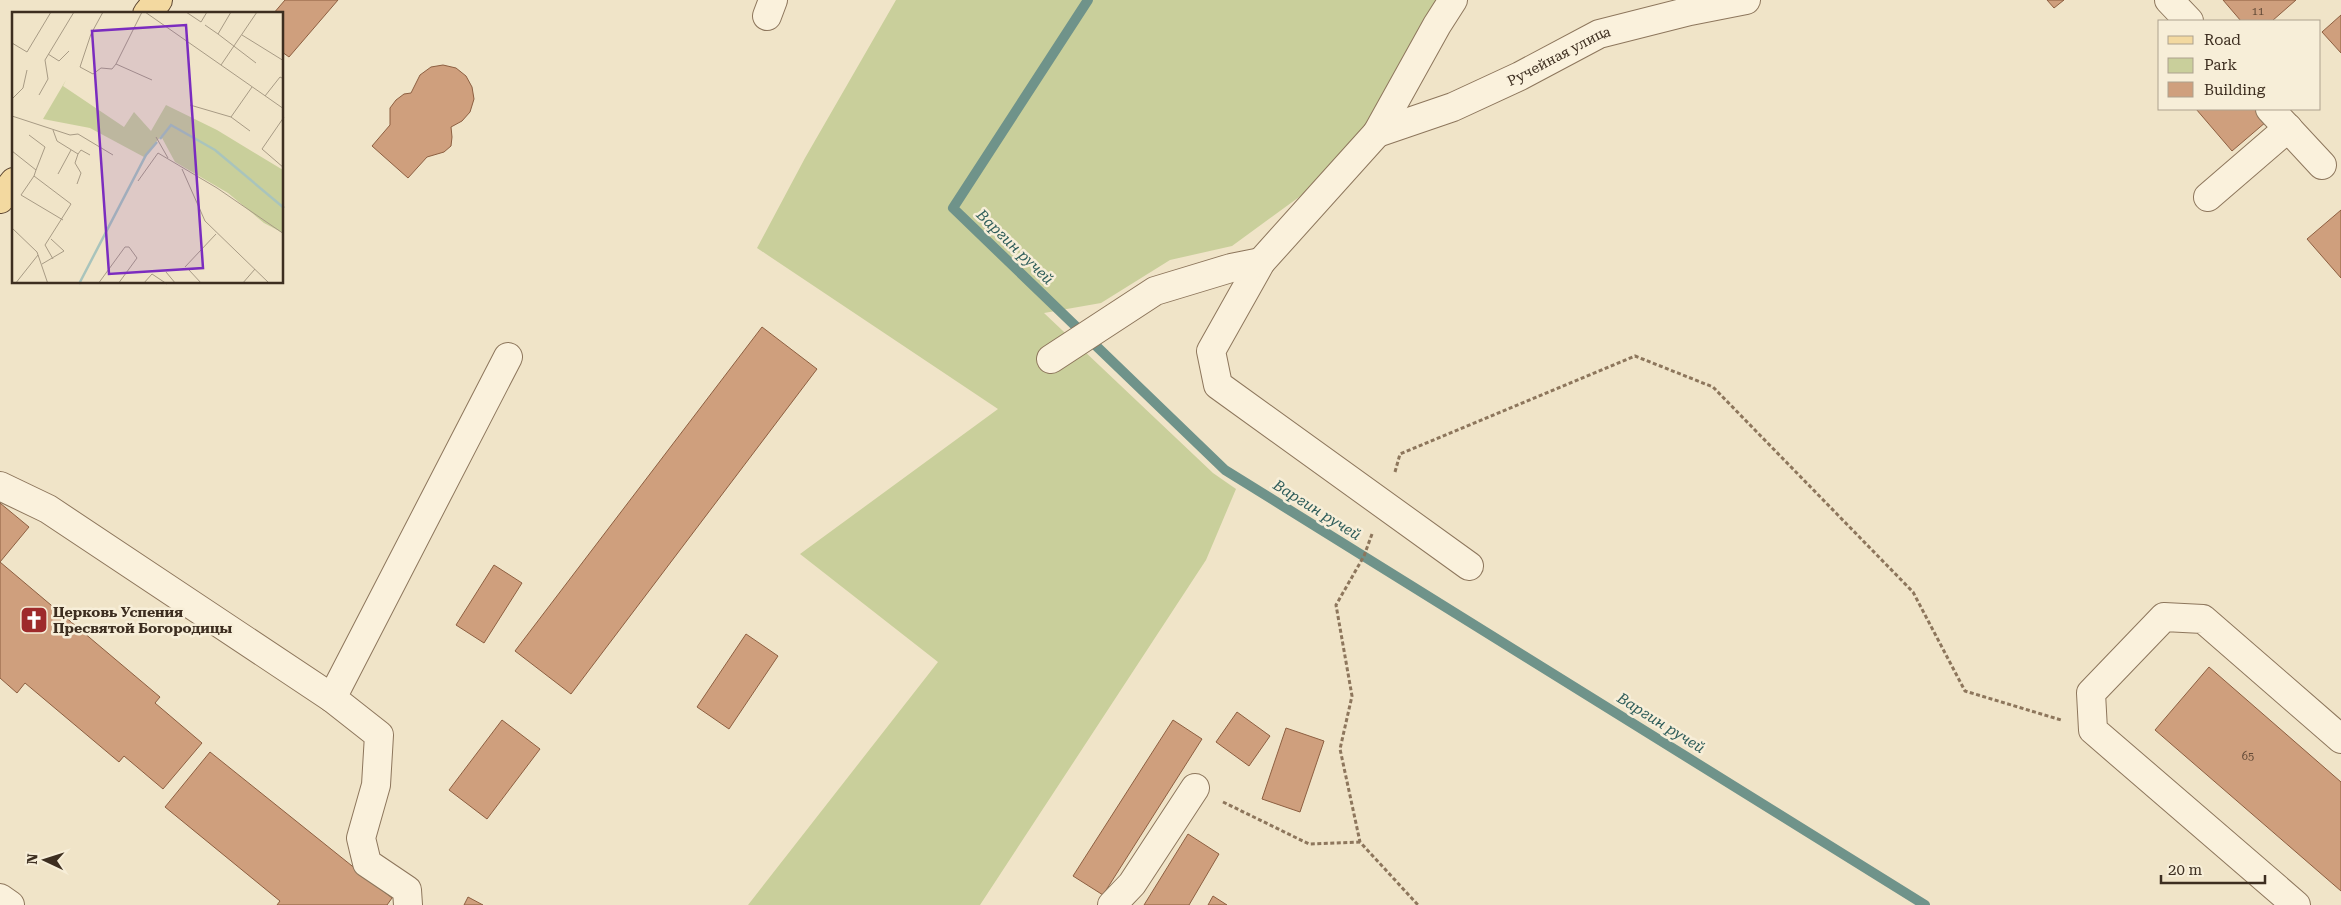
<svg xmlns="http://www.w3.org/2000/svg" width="2341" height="905" viewBox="0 0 2341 905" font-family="'Roboto Serif',serif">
  <rect width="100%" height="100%" fill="#f0e4c8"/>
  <path fill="#c9cf9b" d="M896 0H1444L1386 109 1306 192 1232 246 1170 260 1101 303 1044 313 1213 473 1236 489 1206 560 980 905H748L938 662 800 554 998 409 757 248 805 158Z"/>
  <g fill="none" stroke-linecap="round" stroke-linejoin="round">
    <path stroke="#6f938a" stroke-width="10" d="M1088 0 953 208 1225 470 1925 905"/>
  </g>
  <g fill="#cf9f7d" stroke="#8d5f41">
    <path d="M285 0H338L289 57 282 52V14H273Z"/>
    <path d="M2047 0H2064L2054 8Z"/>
    <path d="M2223 0H2296L2272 21H2241Z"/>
    <path d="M2341 15V53L2322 32Z"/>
    <path d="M443 65 456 68 466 76 472 87 474 99 470 112 462 121 451 127 452 137 451 146 444 152 427 157 408 178 372 146 390 125V108L396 100 404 94 411 93 420 75 431 67Z"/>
    <path d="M2196 109H2279L2280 110 2232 151Z"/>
    <path d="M2341 210V278L2307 239Z"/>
    <path d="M762 327 817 369 571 694 515 651Z"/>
    <path d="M0 503 29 527 0 562 160 697 155 703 202 743 163 789 124 756 119 762 25 683 17 693 0 678Z"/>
    <path d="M494 565 522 583 484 643 456 625Z"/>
    <path d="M746 634 778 656 729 729 697 707Z"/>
    <path d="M2209 667 2341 782V891L2155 730Z"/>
    <path d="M1237 712 1270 736 1249 766 1216 742Z"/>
    <path d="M502 720 540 749 487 819 449 790Z"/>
    <path d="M1173 720 1202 739 1103 895 1073 876Z"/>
    <path d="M1286 728 1324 741 1300 812 1262 799Z"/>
    <path d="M210 752 392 898 387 905H277L280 901 165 807Z"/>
    <path d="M1188 834 1219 854 1189 905H1144Z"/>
    <path d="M1213 896 1227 905H1208Z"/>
    <path d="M468 897 483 905H464Z"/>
  </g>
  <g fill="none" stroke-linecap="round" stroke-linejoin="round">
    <defs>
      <g id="minor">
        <path d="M1453 0 1437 25 1377 133 1261 262 1211 351 1218 385 1469 566"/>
        <path d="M2169 0 2189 21"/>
        <path d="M767 16 773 0"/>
        <path d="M2270 109 2322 165"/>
        <path id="s1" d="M1377 133 1453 107 1520 76 1599 34 1690 11 1746 0"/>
        <path d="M2208 197 2288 128"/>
        <path d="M1051 359 1155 291 1231 268 1261 262"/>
        <path d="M0 486 48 509 332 698"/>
        <path d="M0 898 10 905"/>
        <path d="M408 905 407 890 367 863 361 838 376 785 379 735 332 698 508 357"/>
        <path d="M1112 905 1132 884 1195 788"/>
        <path d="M2296 905 2093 730 2091 693 2164 617 2203 619 2341 739"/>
      </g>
      <g id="major">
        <path d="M147 14 158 0"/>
        <path d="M0 199 14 182"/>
      </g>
    </defs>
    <use href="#minor" stroke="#8d765c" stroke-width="30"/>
    <use href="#major" stroke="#5b4430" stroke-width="30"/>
    <g stroke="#8d765c" stroke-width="3" stroke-dasharray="4 2.5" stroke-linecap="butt">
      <path d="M1395 472 1400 454 1635 356 1713 387 1913 592 1965 691 2061 720"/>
      <path d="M1372 534 1364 556 1336 605 1352 696 1340 749 1360 842 1418 905"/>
      <path d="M1223 802 1309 844 1360 842"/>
    </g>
    <use href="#minor" stroke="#faf1dc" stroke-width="28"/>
    <use href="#major" stroke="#f3d9a0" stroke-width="28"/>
  </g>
  <defs>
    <symbol id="church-square" viewBox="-11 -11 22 22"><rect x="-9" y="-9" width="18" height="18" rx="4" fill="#9e2a2b" stroke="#f7eed8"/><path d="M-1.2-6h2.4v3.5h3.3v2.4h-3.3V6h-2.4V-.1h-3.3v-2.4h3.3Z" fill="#fff"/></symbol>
  </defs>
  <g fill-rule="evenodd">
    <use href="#church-square" x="18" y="604" width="32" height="32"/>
  </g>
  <g text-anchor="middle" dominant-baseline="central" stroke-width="5" stroke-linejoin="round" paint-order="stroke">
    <g font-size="11" fill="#624a37">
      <text x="2258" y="11">11</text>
      <text x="2248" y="756">65</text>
    </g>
    <g font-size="14" fill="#3d2e20" stroke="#f7eed8">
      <text stroke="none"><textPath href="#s1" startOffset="198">Ручейная улица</textPath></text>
    </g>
    <g font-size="14" font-weight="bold" fill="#3d2e20" stroke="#f7eed8" text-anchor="start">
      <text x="53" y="612">Церковь Успения<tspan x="53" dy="16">Пресвятой Богородицы</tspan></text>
    </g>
    <g font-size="15" font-style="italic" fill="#2f5d5a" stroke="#f7eed8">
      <text transform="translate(1015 247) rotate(44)">Варгин ручей</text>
      <text transform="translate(1317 510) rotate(32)">Варгин ручей</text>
      <text transform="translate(1661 723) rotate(32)">Варгин ручей</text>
    </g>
  </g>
  <g transform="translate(12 12)">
    <rect width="271" height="271" fill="#f0e4c8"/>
    <path d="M54 68 51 74 112 115 122 100 139 119 154 93 205 118 271 158V221L252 211 216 181 163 150 149 124 132 145 78 116 31 107Z" fill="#c9cf9b"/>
    <path fill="none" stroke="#a9c4bc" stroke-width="2.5" d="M148 127 159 113 203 138 272 196M67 272 134 143 145 130"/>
    <path fill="none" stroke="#a89b85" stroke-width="1" d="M91 0 79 22 68 55 81 62 89 56 100 57 104 52 140 68M133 0 272 97M174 0 189 10 195 0M219 0 206 22 244 51M193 13 206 22M230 23 272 49M0 31 15 40 39 0M36 42 47 49 57 39M104 52 130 0M209 53 245 0M27 83 36 67 33 48 62 0M253 84 268 65 272 67M0 87 11 76 15 58M178 93 219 105 240 75M0 104 58 123 66 122 101 143M219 105 238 119M272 105 250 137 272 156M41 118 45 129 66 142 69 138 78 143M17 123 33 135 24 158M144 125 156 146M0 139 24 158 22 164 59 192 33 233 41 247M170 157 193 209 258 272M46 162 59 138M22 164 9 183 51 208M126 169 146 141 205 176 272 222M65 172 69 161 63 151 66 142M0 216 25 240 36 272M30 252 52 239 39 227M173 255 204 222M177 258 190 272M154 260 164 272M3 272 26 243M86 272 113 235H117L125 246 106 272M131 272 140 262 155 272M230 272 243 257"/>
    <path fill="#7b2cbf" fill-opacity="0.15" stroke="#7b2cbf" stroke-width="2.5" d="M174 13 191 256 97 262 80 19Z"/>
    <rect width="271" height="271" fill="none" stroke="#3d2e20" stroke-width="2.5"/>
  </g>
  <rect x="2158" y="20" width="162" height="90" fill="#f7eed8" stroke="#ada18e"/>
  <rect x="2168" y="36" width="25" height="8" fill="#f3d9a0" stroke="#ada18e"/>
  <text x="2204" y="45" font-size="15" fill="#3d2e20">Road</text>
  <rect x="2168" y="58" width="25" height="15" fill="#c9cf9b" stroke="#ada18e"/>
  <text x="2204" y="70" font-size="15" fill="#3d2e20">Park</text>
  <rect x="2168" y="82" width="25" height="15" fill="#cf9f7d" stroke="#ada18e"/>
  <text x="2204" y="95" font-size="15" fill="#3d2e20">Building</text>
  <g transform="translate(45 860) rotate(274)" stroke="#f7eed8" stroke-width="4" paint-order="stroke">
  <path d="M0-4L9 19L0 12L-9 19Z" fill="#3d2e20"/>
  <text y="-8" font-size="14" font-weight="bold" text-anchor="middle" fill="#3d2e20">N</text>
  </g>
  <path d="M2161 875v8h104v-8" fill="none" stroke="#3d2e20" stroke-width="2.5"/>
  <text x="2168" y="875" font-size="15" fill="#3d2e20" stroke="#f7eed8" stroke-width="4" paint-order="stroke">20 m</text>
</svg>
